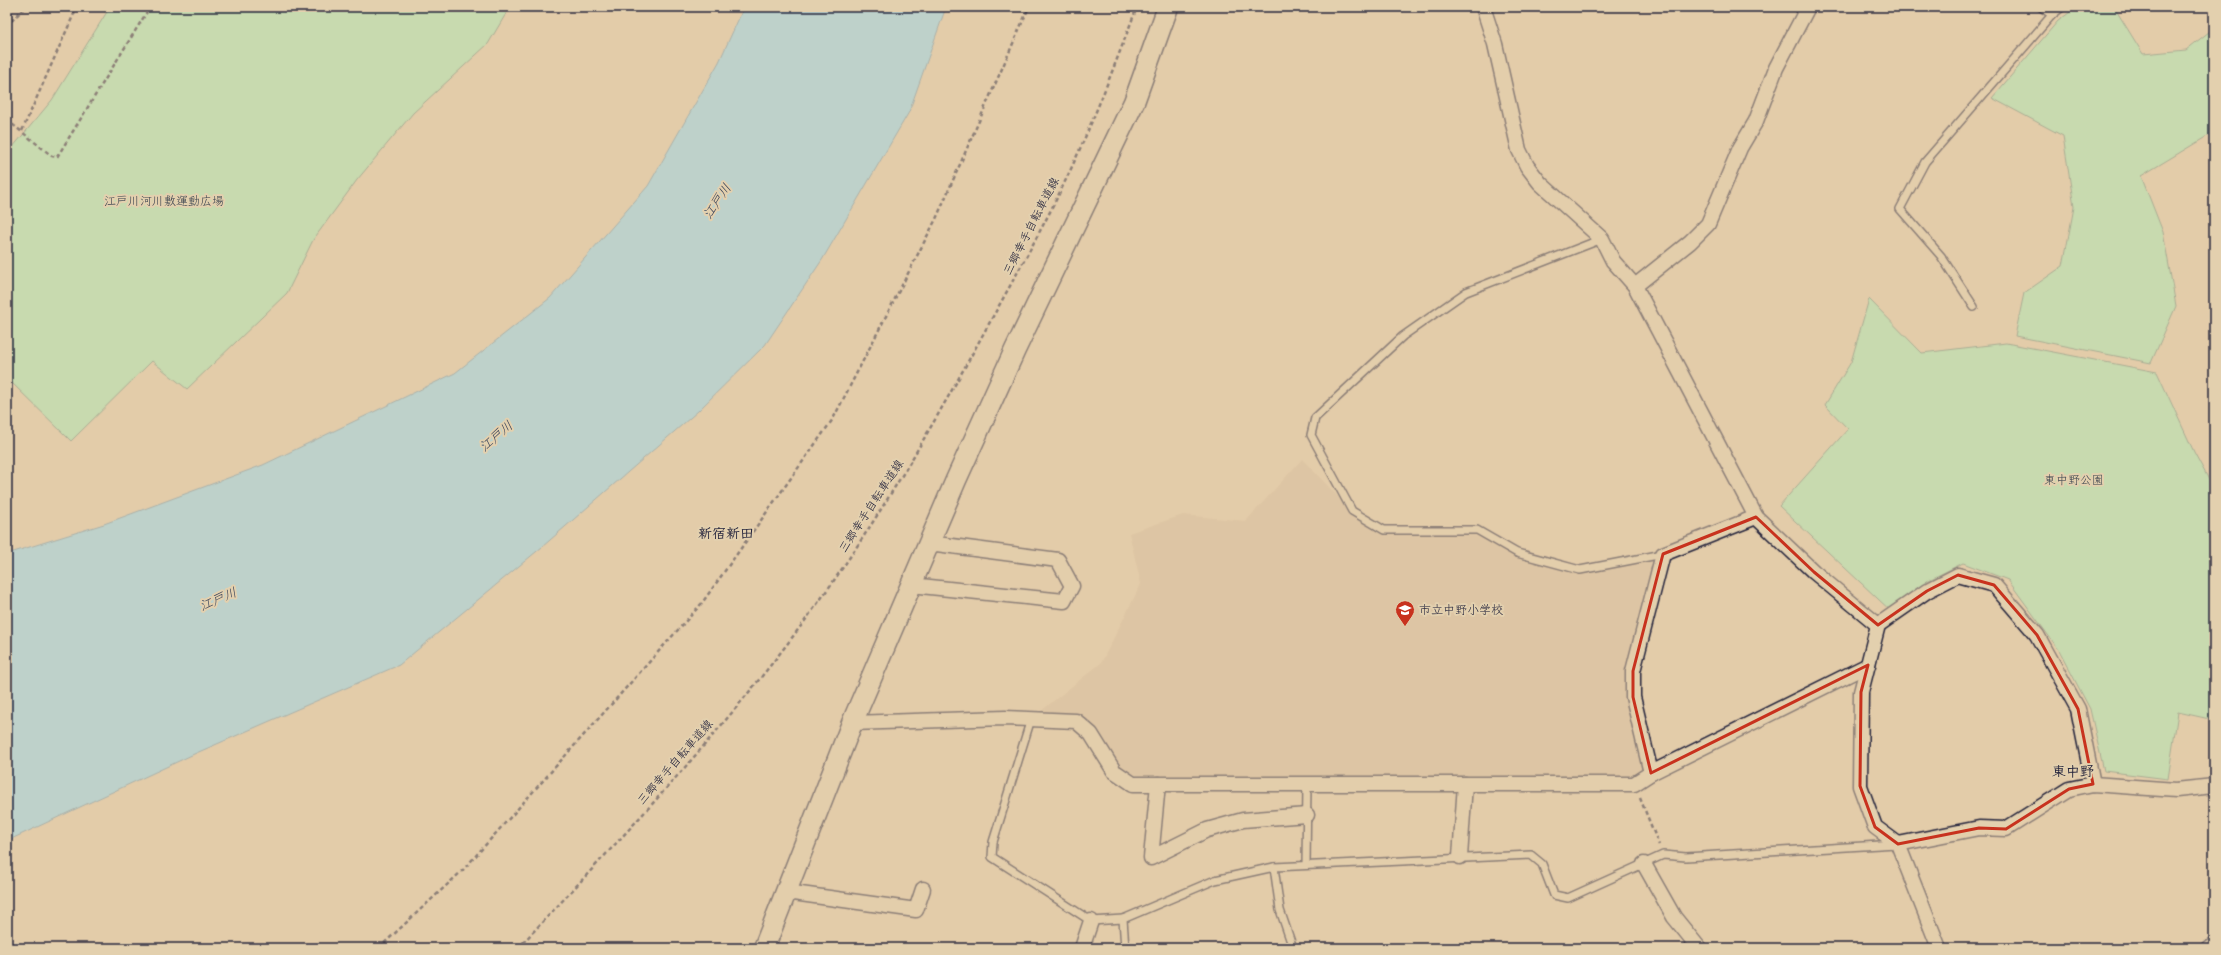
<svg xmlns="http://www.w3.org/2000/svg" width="2221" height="955" viewBox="0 0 2221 955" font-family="Itim,'Klee One',sans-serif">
  <rect width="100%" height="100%" fill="#e3cca9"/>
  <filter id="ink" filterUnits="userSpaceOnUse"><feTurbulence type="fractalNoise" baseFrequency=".025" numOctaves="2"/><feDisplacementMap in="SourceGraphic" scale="8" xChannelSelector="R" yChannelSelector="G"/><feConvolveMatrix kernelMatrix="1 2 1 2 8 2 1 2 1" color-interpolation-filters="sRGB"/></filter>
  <g filter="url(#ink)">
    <path fill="#d6bd9d" d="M1302 459 1352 511 1384 530H1477L1517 553 1580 570 1663 554 1633 671 1649 762 1634 784H1133L1076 721 1031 719 1101 663 1141 584 1129 533 1183 515 1246 521Z"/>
    <g fill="#a6eab5" stroke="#648678">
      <path d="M110 7H510L488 44 413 113 357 180 313 240 287 293 187 389 152 361 71 441 7 378V154L52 100Z"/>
      <path d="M2077 7H2114L2143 54 2186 50 2214 28V132L2141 176 2163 232 2176 306 2151 363 2015 336 2024 293 2063 266 2074 207 2063 136 1992 98 2058 21Z"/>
      <path d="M1869 299 1922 353 2006 343 2157 372 2194 452 2214 489V720L2178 712 2168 779 2104 771 2090 709 2059 650 2008 580 1963 563 1927 581 1893 613 1779 506 1848 429 1825 405 1851 362Z"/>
    </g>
    <path fill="#90d8f2" stroke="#648fa9" d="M744 7H946L909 112 822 260 765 345 698 411 542 547 399 665 194 754 7 841V554L104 524 263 465 455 373 550 298 648 186 719 62Z"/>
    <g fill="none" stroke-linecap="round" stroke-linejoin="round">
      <defs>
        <g id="lane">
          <path d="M2041 7 2052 15 2062 7"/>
          <path d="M1602 239 1466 292 1403 336 1315 418 1311 435 1352 511 1384 530H1477L1517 553 1580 570 1663 554"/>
          <path d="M1974 307 1941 256 1900 209 1925 162 2052 15"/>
          <path d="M1031 719 993 842 992 857 1091 921 1123 919"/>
          <path d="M1306 865 1307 784"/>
          <path d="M1274 867 1280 910 1293 948"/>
          <path d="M1125 948 1123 919 1215 880 1274 867 1531 855 1542 864 1554 895 1568 898 1663 855 1686 857 1896 844"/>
        </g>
        <g id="street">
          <path d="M1483 7 1495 44 1519 150 1527 166 1540 183 1602 239 1613 261 1635 286 1756 517 1814 572 1878 625 1861 692 1860 786 1875 827 1898 844 1939 948"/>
          <path d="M1635 286 1690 242 1708 224 1740 148 1756 121 1776 68 1808 7"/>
          <path d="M911 585 1064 601 1072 586 1058 560 929 543"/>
          <path d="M1878 625 1927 591 1958 575 1994 585 2037 635 2078 709 2093 784"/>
          <path d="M852 723 1005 718 1076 721 1091 734 1114 771 1133 784H1634L1651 773 1633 697V671L1663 554 1756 517"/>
          <path d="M1651 773 1868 665"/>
          <path d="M1158 784 1151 858 1207 830 1243 820 1307 815"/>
          <path d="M1898 844 1979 828 2006 829 2069 789 2093 784 2176 790 2214 786"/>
          <path d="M1460 857 1465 784"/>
          <path d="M1644 864 1674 917 1699 948"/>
          <path d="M786 892 916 910 923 889"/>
          <path d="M1082 948 1091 921"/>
          <path d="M2208 948 2214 944"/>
        </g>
        <path id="secondary" d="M764 948 852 723 956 480 1015 350 1134 102 1168 7"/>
      </defs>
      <use href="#lane" stroke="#22223b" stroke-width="10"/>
      <use href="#street" stroke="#22223b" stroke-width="17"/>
      <use href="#secondary" stroke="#22223b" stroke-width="23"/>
      <g stroke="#22223b" stroke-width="2.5" stroke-dasharray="4 3" stroke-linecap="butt">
        <path d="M7 26 25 7"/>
        <path d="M7 120 52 156 57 157 150 7"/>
        <path d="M22 131 77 7"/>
        <path d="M1640 798 1659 845"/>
        <path d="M379 948 463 870 702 603 833 419 936 219 1029 7"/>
        <path d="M518 948C630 829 744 710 837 576 888 502 933 425 976 347 1008 289 1042 231 1070 171 1095 117 1116 62 1137 7"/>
      </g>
      <use href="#lane" stroke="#e3d0ae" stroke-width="7"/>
      <use href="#street" stroke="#e3d0ae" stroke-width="14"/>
      <use href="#secondary" stroke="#e3d0ae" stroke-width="20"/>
    </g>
  </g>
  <path d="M0 0H2221V955H0ZM1756 517 1814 572 1878 625 1927 591 1958 575 1994 585 2037 635 2078 709 2093 784 2069 789 2006 829 1979 828 1898 844 1875 827 1860 786 1861 692 1868 665 1651 773 1633 697V671L1663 554Z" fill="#e3cca9" fill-opacity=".55" fill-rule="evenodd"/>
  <path fill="none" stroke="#c8321e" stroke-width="3" stroke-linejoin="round" d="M1756 517 1814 572 1878 625 1927 591 1958 575 1994 585 2037 635 2078 709 2093 784 2069 789 2006 829 1979 828 1898 844 1875 827 1860 786 1861 692 1868 665 1651 773 1633 697V671L1663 554Z"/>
  <defs>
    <symbol id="school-pin" viewBox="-11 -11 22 30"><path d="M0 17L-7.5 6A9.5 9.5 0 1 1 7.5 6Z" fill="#c8321e" stroke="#e3d0ae"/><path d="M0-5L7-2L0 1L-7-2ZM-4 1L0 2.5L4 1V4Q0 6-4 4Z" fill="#fff"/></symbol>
  </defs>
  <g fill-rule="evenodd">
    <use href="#school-pin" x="1394" y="599" width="22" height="30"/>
  </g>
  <g text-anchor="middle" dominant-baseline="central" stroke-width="4" stroke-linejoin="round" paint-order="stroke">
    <g font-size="12" fill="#36404d" stroke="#e3d0ae">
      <text x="164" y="201">江戸川河川敷運動広場</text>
      <text x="2074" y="480">東中野公園</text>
    </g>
    <g font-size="12" fill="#22223b" stroke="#e3d0ae">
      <text transform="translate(1031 226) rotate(-63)">三郷幸手自転車道線</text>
      <text transform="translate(871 506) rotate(-57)">三郷幸手自転車道線</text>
      <text transform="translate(675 762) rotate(-49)">三郷幸手自転車道線</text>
    </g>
    <g font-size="12" fill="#22223b" stroke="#e3d0ae" text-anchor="start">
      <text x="1419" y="610">市立中野小学校</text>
    </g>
    <g font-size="13" font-style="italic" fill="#323d56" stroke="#e3d0ae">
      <text transform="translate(717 201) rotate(-56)">江戸川</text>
      <text transform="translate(496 436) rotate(-40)">江戸川</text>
      <text transform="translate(218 599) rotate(-23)">江戸川</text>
    </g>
    <g font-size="14" font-weight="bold" fill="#22223b" stroke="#e3d0ae">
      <text x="726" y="533">新宿新田</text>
      <text x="2073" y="771">東中野</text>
    </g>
  </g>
  <rect width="2221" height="955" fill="none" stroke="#e3d0ae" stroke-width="24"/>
  <rect x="12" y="12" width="2197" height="931" fill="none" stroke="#22223b" stroke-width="1.5" filter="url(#ink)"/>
</svg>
